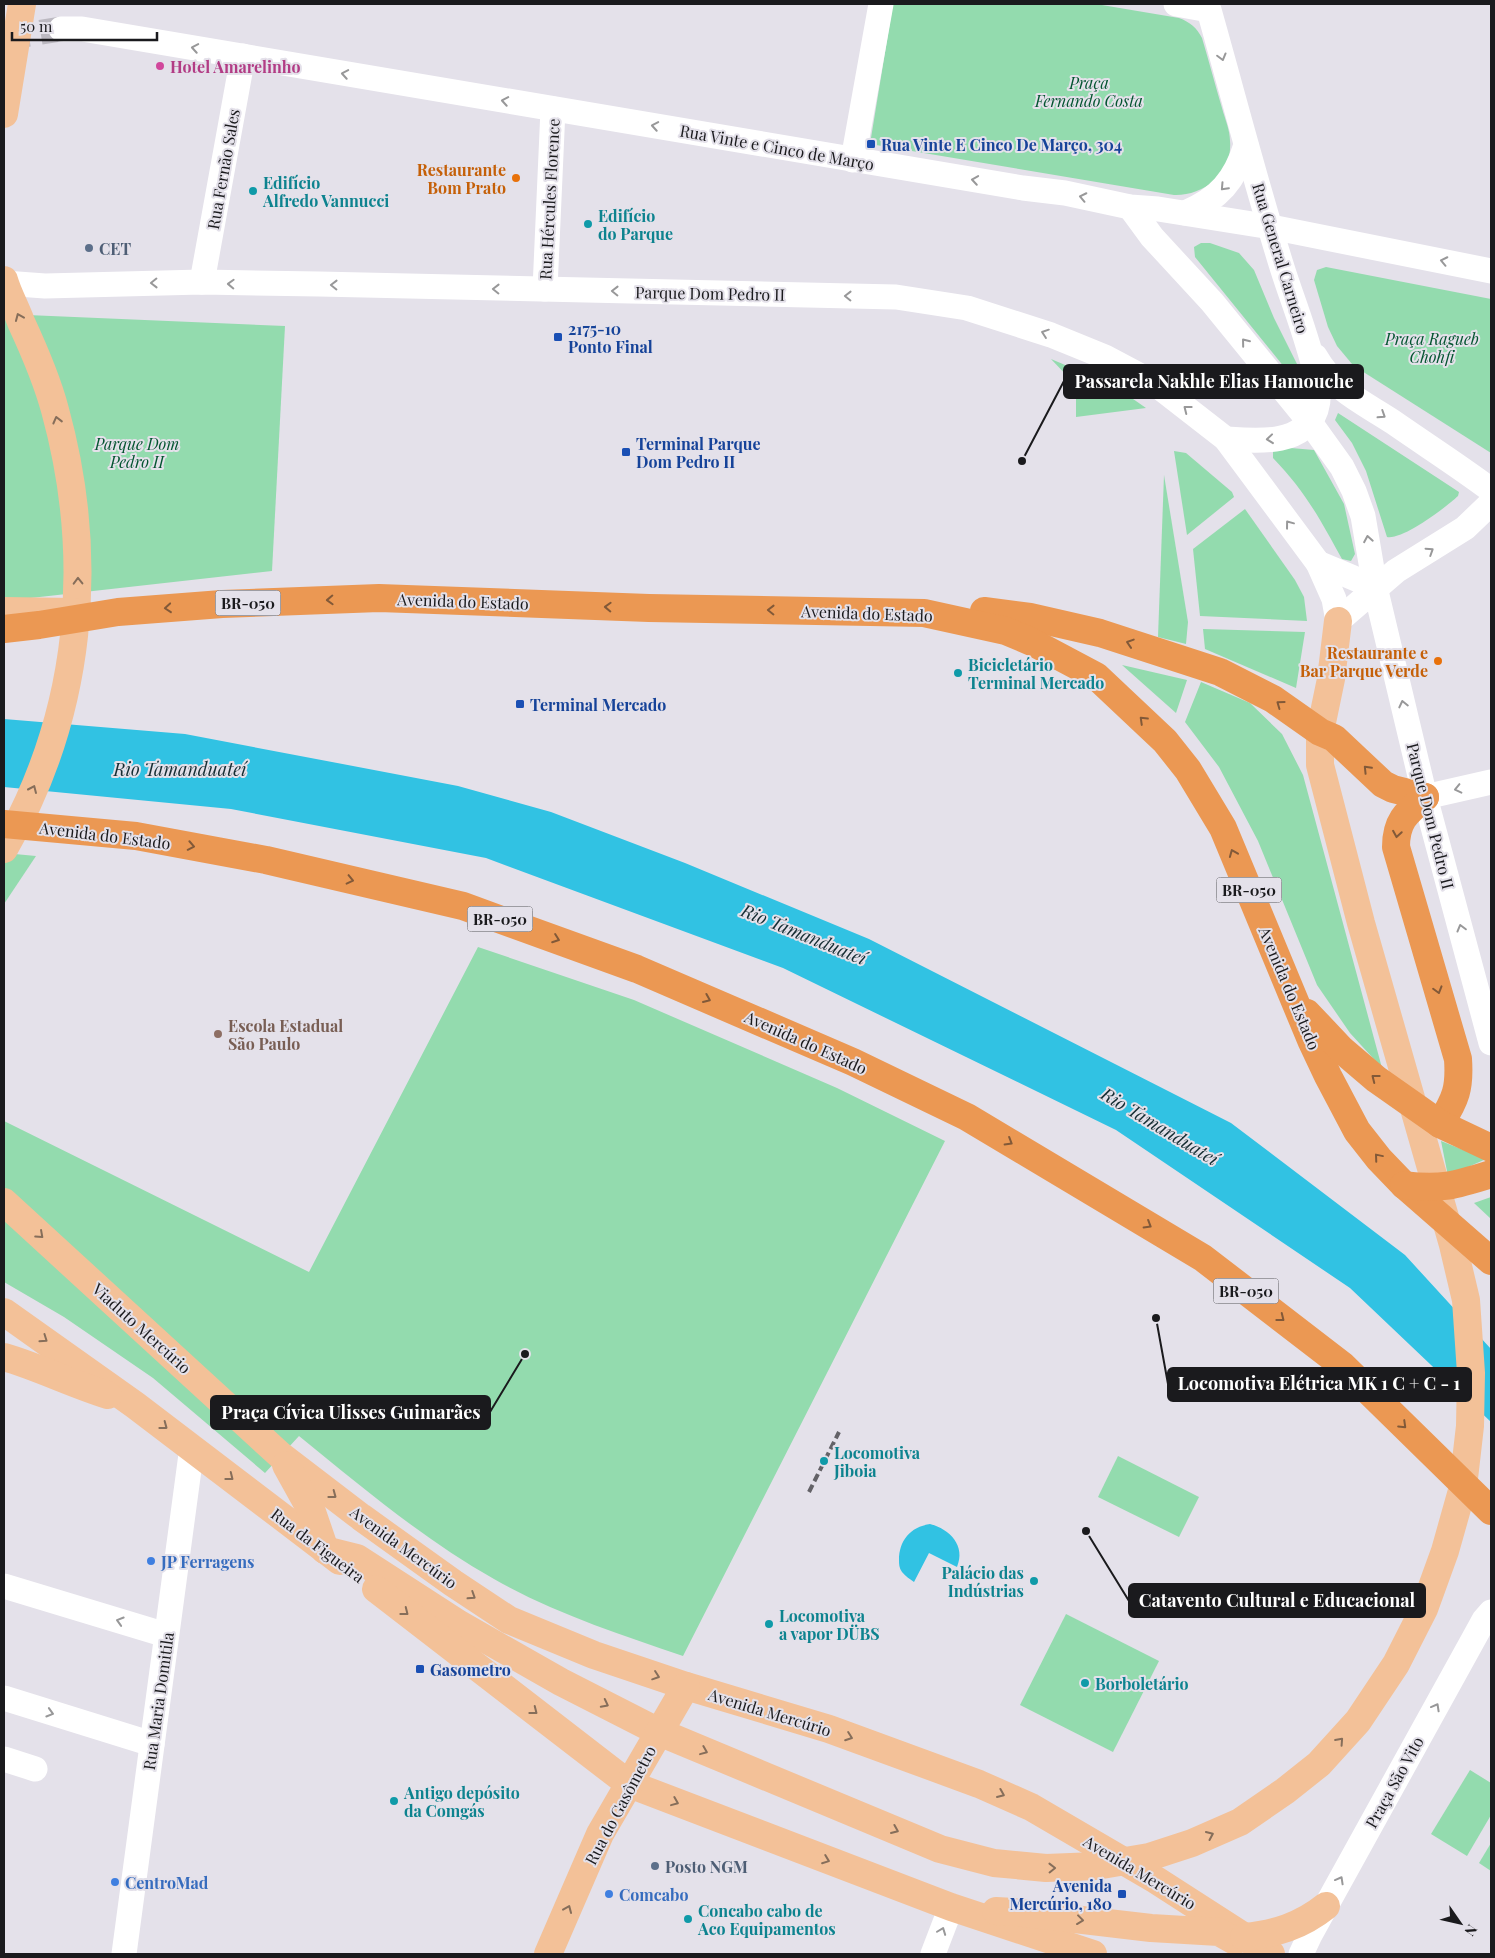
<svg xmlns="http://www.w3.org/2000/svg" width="1495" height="1958" viewBox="0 0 1495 1958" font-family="'Playfair Display',serif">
  <rect width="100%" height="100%" fill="#e4e1ea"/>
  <g fill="#93dbae">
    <path d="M893 4H1096L1179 18C1190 22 1197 28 1202 38 1209 61 1215 85 1222 108 1225 119 1230 130 1230 141 1233 173 1204 196 1174 195L870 144Z"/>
    <path d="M1201 243H1210L1239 253 1254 270 1274 318 1299 368V375L1296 378H1293L1195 257 1194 247Z"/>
    <path d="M1326 267 1491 299V453L1365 373 1352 364 1337 346 1328 327 1314 280 1317 270Z"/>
    <path d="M4 314 285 326 272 571 4 601Z"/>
    <path d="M1051 359C1084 373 1117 386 1146 408L1076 417V393L1070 379Z"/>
    <path d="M1338 413 1459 492 1458 496C1445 508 1403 540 1387 537L1366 471 1352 443 1335 420Z"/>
    <path d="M1279 447 1314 450 1344 504 1355 554 1351 561 1342 559C1320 519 1305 491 1273 458V451Z"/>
    <path d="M1174 451 1186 453 1232 492 1234 497 1187 535Z"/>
    <path d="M1164 475 1188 622 1186 644 1158 637Z"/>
    <path d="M1245 509 1295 580 1304 597 1307 621 1200 616 1193 549Z"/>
    <path d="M1203 629 1305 632 1296 688 1205 649Z"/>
    <path d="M1122 665 1187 680 1176 713Z"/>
    <path d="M1201 682 1250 703 1282 734 1303 775 1382 1068 1350 1033 1317 985 1258 841 1219 767 1185 722Z"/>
    <path d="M4 853 36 856 4 904Z"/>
    <path d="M478 947 634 1000 837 1088 945 1141 683 1656C619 1634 554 1613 494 1579 423 1539 362 1487 299 1436L265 1473 153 1378 64 1317 4 1282V1121L309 1272Z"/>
    <path d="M1441 1141 1486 1159 1448 1176Z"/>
    <path d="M1491 1197V1219L1474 1203Z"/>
    <path d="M1118 1456 1199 1497 1179 1537 1098 1497Z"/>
    <path d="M1066 1614 1159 1661 1113 1752 1020 1705Z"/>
    <path d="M1470 1770 1491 1783V1815L1467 1856 1431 1834Z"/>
    <path d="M1491 1843V1871L1479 1863Z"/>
  </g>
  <g fill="#31c2e3">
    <path d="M4 719 185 734 458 786 551 812 685 863 869 939 1231 1123 1405 1255 1491 1349V1422L1350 1288 1116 1130 783 968 486 858 231 809 4 787Z"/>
    <path d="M930 1524C950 1529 966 1546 957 1567L929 1553 914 1582C910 1579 905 1576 902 1572 899 1568 899 1564 899 1560 899 1541 910 1527 930 1524Z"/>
  </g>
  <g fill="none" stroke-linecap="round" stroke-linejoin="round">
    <path stroke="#bcb9c1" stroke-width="25" stroke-dasharray="25 12" stroke-linecap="butt" d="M4 38 61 29"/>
    <g stroke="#fff" stroke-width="25">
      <path d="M1176 4 1209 10C1233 95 1255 180 1281 264 1293 303 1309 340 1317 380 1319 390 1319 400 1316 410 1303 446 1257 441 1226 439"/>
      <path d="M61 29H82L1023 188 1065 193 1130 207 1158 209 1271 227 1491 271"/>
      <path d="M853 160 881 4"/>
      <path d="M1130 207 1152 237 1212 302 1309 421 1342 467 1354 491 1363 516 1375 587 1425 797 1491 1043"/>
      <path d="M1185 213C1219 199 1235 180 1246 145"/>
      <path d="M202 282 243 56"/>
      <path d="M4 283 45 286 202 282 319 284 896 297 967 308 1051 335 1105 357 1154 383 1226 439 1318 563 1334 599 1338 621"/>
      <path d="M545 289 553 109"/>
      <path d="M1315 356C1335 391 1361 401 1393 422 1426 445 1459 466 1491 490"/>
      <path d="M1318 563 1375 587"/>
      <path d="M1338 621 1396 571 1465 528 1491 503"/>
      <path d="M1425 797 1491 782"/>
      <path d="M4 1586 166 1635"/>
      <path d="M4 1698 152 1744"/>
      <path d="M4 1759 35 1769"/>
      <path d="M124 1954 192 1447"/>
      <path d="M933 1954 951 1907"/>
      <path d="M1301 1954 1310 1935 1473 1640 1484 1620 1491 1612"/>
    </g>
    <g stroke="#f3c198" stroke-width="28">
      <path d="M4 114 22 4"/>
      <path d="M4 280C8 294 16 308 21 322 34 350 47 380 55 410 96 559 82 714 4 849"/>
      <path d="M4 611 74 612"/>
      <path d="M4 1202 280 1455 361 1517 453 1583 509 1620 594 1655 686 1686 829 1729 979 1784 1031 1807 1156 1880 1271 1954"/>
      <path d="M4 1312 135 1405 340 1561"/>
      <path d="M4 1357C39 1367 72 1384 108 1395"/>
      <path d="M286 1465 312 1512 325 1550"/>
      <path d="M325 1550 357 1558 459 1624 561 1682 659 1732 940 1849 994 1863 1046 1868 1096 1866 1149 1857 1192 1843 1240 1822 1285 1791 1319 1764 1358 1721 1396 1664 1424 1609 1445 1551 1463 1487 1470 1426 1471 1373 1466 1300 1453 1245 1361 923 1320 765V732L1331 679 1338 621"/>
      <path d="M376 1589 629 1784 951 1907 1093 1954"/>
      <path d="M996 1911 1014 1912 1151 1928 1219 1932 1235 1941"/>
      <path d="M1244 1937C1275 1934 1301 1926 1326 1906"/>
      <path d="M548 1954 600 1834 686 1686"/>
    </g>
    <g stroke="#eb9853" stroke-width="28">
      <path d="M984 611 1030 617 1100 633 1220 672 1273 699 1320 732 1334 738 1383 784 1393 789 1425 797"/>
      <path d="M4 629 39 625 118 612 222 604 379 598 649 608 924 613 1006 631 1032 642 1096 676 1165 741 1188 770 1223 828 1311 1040 1328 1076 1357 1131 1379 1159 1404 1185 1491 1261"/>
      <path d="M1425 797C1406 813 1396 821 1396 847L1458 1059C1460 1088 1456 1099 1440 1124"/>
      <path d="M4 824 136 836 266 860 463 906 637 969 853 1062 967 1117 1203 1258 1342 1365 1491 1511"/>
      <path d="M1307 1013 1342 1050 1376 1079 1440 1124 1491 1148"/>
      <path d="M1404 1185C1441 1190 1456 1185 1491 1174"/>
    </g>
    <path stroke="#636267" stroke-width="4" stroke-dasharray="8 4" stroke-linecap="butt" d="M809 1492 839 1432"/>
  </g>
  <defs><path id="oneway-chevron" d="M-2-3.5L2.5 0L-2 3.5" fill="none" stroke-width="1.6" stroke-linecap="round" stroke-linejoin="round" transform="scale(1.25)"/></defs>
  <g stroke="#989899">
    <use href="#oneway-chevron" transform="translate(195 48) rotate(-170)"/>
    <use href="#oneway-chevron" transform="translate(1222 57) rotate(75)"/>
    <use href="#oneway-chevron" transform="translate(345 74) rotate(-170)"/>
    <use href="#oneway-chevron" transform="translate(505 101) rotate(-170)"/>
    <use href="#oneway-chevron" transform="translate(655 126) rotate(-170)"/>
    <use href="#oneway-chevron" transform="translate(975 180) rotate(-171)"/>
    <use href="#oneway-chevron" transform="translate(1224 187) rotate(133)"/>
    <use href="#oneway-chevron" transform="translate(1083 197) rotate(-168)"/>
    <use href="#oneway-chevron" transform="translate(1444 261) rotate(-168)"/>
    <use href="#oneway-chevron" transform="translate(154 283) rotate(179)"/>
    <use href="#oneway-chevron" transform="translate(231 284) rotate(-178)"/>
    <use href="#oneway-chevron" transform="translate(334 285) rotate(-179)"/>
    <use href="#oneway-chevron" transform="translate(496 289) rotate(-179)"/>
    <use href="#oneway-chevron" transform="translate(615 291) rotate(-179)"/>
    <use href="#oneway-chevron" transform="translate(848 296) rotate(-179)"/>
    <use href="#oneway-chevron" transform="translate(1045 333) rotate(-161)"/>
    <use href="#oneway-chevron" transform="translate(1245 342) rotate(-129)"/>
    <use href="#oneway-chevron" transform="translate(1187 409) rotate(-142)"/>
    <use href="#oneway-chevron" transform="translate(1382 415) rotate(33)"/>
    <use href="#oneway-chevron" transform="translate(1270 439) rotate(174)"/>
    <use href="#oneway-chevron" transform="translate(1289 524) rotate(-127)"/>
    <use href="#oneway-chevron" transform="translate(1368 539) rotate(-100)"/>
    <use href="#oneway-chevron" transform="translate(1430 551) rotate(-33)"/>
    <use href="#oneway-chevron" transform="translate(1403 704) rotate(-103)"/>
    <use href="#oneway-chevron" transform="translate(1458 789) rotate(167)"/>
    <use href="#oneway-chevron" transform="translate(1461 928) rotate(-105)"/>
    <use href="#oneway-chevron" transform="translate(120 1621) rotate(-163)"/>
    <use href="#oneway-chevron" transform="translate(1436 1707) rotate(-61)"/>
    <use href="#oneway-chevron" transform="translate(50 1713) rotate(17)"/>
    <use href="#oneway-chevron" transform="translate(1340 1880) rotate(-61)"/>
    <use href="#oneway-chevron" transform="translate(942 1931) rotate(-69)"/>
  </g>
  <g stroke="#866e5a">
    <use href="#oneway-chevron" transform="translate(19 317) rotate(-113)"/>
    <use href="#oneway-chevron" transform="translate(57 420) rotate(-104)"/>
    <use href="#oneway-chevron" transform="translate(78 581) rotate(-91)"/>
    <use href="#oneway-chevron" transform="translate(33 789) rotate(-66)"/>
    <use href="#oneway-chevron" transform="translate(40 1235) rotate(42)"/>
    <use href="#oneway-chevron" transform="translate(44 1339) rotate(35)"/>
    <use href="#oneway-chevron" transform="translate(164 1426) rotate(37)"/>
    <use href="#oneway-chevron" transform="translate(230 1477) rotate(38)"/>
    <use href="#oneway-chevron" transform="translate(333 1495) rotate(37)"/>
    <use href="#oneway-chevron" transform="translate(472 1596) rotate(33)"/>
    <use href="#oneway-chevron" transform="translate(405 1612) rotate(38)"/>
    <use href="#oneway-chevron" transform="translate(656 1676) rotate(19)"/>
    <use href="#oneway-chevron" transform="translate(605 1704) rotate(27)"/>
    <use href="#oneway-chevron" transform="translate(534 1711) rotate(38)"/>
    <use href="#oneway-chevron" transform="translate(849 1737) rotate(20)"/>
    <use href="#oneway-chevron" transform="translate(1340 1741) rotate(-48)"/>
    <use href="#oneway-chevron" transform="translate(704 1751) rotate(22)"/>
    <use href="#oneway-chevron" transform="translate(1001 1794) rotate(23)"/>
    <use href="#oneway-chevron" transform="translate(675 1802) rotate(22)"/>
    <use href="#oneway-chevron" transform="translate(895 1830) rotate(23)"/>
    <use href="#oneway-chevron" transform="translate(1210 1835) rotate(-24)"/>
    <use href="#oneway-chevron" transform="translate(826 1860) rotate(21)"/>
    <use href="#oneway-chevron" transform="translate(1052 1868) rotate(-1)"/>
    <use href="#oneway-chevron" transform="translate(568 1909) rotate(-67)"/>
    <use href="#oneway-chevron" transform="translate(1080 1920) rotate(7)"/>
  </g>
  <g stroke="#825938">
    <use href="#oneway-chevron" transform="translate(330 600) rotate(178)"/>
    <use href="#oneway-chevron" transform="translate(608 607) rotate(-178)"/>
    <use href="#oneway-chevron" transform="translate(168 608) rotate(175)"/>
    <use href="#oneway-chevron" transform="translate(771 610) rotate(-179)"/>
    <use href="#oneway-chevron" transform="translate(1130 643) rotate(-162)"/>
    <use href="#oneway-chevron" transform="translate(1280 704) rotate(-144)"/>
    <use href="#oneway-chevron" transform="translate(1143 720) rotate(-136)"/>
    <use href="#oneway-chevron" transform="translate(1367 769) rotate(-134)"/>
    <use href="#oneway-chevron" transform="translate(1397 834) rotate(99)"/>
    <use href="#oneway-chevron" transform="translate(191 846) rotate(11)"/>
    <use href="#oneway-chevron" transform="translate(1233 853) rotate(-112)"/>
    <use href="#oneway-chevron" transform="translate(350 880) rotate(13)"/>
    <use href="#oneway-chevron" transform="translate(556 939) rotate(20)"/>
    <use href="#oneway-chevron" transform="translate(1438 990) rotate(74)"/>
    <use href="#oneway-chevron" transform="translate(707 999) rotate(23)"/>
    <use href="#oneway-chevron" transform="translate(1375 1078) rotate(-142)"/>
    <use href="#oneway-chevron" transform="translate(1009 1142) rotate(31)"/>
    <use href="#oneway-chevron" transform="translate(1378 1157) rotate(-130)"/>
    <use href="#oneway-chevron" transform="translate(1148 1225) rotate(31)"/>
    <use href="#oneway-chevron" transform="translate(1281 1318) rotate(38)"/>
    <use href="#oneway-chevron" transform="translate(1403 1425) rotate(44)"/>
  </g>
  <circle fill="#d1479c" stroke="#e4e1ea" stroke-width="2" cx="160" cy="66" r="5"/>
  <g fill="#1a4fb4" stroke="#e4e1ea" stroke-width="2">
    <rect x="866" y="139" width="10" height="10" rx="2.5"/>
    <rect x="553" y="332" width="10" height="10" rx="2.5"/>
    <rect x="621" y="447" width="10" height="10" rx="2.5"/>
    <rect x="515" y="699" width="10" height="10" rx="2.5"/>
    <rect x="415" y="1664" width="10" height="10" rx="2.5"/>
    <rect x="1117" y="1889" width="10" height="10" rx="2.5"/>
  </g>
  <g fill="#e8710a" stroke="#e4e1ea" stroke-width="2">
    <circle cx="516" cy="178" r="5"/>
    <circle cx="1438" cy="661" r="5"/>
  </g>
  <g fill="#0f9aa8" stroke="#e4e1ea" stroke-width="2">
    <circle cx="253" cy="191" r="5"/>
    <circle cx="588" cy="224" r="5"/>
    <circle cx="958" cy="673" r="5"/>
    <circle cx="824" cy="1461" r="5"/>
    <circle cx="1034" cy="1581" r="5"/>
    <circle cx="769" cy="1624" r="5"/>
    <circle cx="1085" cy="1683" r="5"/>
    <circle cx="394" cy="1801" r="5"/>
    <circle cx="688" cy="1919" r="5"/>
  </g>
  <g fill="#5c6f8a" stroke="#e4e1ea" stroke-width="2">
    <circle cx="89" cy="248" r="5"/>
    <circle cx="655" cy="1866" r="5"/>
  </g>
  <circle fill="#8d6e63" stroke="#e4e1ea" stroke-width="2" cx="218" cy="1034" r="5"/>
  <g fill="#3f7fe0" stroke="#e4e1ea" stroke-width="2">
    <circle cx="151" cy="1561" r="5"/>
    <circle cx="115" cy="1882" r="5"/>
    <circle cx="609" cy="1894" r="5"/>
  </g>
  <g text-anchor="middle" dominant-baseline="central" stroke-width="4" stroke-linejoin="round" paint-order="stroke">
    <g fill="#e4e1ea" stroke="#57565a" stroke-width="1">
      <rect x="215.5" y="590.5" width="65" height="25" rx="4"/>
      <rect x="1216.5" y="877.5" width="65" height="25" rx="4"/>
      <rect x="467.5" y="906.5" width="65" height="25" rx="4"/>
      <rect x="1213.5" y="1278.5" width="65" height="25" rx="4"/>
    </g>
    <g font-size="15" font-weight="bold" fill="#1a1a1d">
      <text x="248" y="603">BR-050</text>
      <text x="1249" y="890">BR-050</text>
      <text x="500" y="919">BR-050</text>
      <text x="1246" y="1291">BR-050</text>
    </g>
    <g font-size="16" font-weight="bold" fill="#b23c85" stroke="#e4e1ea" text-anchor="start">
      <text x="170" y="66">Hotel Amarelinho</text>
    </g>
    <g font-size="16" font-style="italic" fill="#035430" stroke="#e4e1ea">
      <text x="1089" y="82">Praça<tspan x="1089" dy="18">Fernando Costa</tspan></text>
      <text x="1432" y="338">Praça Ragueb<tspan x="1432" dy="18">Chohfi</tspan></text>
      <text x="137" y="443">Parque Dom<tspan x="137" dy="18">Pedro II</tspan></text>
    </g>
    <g font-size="16" font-weight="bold" fill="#164399" stroke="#e4e1ea" text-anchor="start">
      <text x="881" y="144">Rua Vinte E Cinco De Março, 304</text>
      <text x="568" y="328">2175-10<tspan x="568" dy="18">Ponto Final</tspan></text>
      <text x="636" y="443">Terminal Parque<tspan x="636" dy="18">Dom Pedro II</tspan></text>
      <text x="530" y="704">Terminal Mercado</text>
      <text x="430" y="1669">Gasometro</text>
      <text x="1112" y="1885" text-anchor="end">Avenida<tspan x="1112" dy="18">Mercúrio, 180</tspan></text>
    </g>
    <g font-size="16" fill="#1a1a1d" stroke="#e4e1ea">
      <text transform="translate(777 147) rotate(10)">Rua Vinte e Cinco de Março</text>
      <text transform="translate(223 169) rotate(-80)">Rua Fernão Sales</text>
      <text transform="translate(549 199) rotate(-87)">Rua Hércules Florence</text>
      <text transform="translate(1281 258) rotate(73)">Rua General Carneiro</text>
      <text transform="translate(710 293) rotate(1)">Parque Dom Pedro II</text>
      <text transform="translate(463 601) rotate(2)">Avenida do Estado</text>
      <text transform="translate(867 613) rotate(2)">Avenida do Estado</text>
      <text transform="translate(1431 816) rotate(76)">Parque Dom Pedro II</text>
      <text transform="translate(105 835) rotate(7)">Avenida do Estado</text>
      <text transform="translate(1290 988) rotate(67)">Avenida do Estado</text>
      <text transform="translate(806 1042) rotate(24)">Avenida do Estado</text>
      <text transform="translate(142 1328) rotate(42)">Viaduto Mercúrio</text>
      <text transform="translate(318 1545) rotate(37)">Rua da Figueira</text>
      <text transform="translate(404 1547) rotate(36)">Avenida Mercúrio</text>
      <text transform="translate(158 1701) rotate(-82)">Rua Maria Domitila</text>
      <text transform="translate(770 1712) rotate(17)">Avenida Mercúrio</text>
      <text transform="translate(1394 1782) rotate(-61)">Praça São Vito</text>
      <text transform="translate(620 1805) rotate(-62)">Rua do Gasômetro</text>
      <text transform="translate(1140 1872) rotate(31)">Avenida Mercúrio</text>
    </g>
    <g font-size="16" font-weight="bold" fill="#c56008" stroke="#e4e1ea" text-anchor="end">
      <text x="506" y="169">Restaurante<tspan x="506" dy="18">Bom Prato</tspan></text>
      <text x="1428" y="652">Restaurante e<tspan x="1428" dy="18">Bar Parque Verde</tspan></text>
    </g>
    <g font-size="16" font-weight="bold" fill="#0d838f" stroke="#e4e1ea" text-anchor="start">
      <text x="263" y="182">Edifício<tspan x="263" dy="18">Alfredo Vannucci</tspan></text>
      <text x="598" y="215">Edifício<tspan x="598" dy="18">do Parque</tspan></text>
      <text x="968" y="664">Bicicletário<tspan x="968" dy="18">Terminal Mercado</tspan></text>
      <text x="834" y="1452">Locomotiva<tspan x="834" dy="18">Jiboia</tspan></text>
      <text x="1024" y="1572" text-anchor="end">Palácio das<tspan x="1024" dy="18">Indústrias</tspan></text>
      <text x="779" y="1615">Locomotiva<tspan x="779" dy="18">a vapor DÜBS</tspan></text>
      <text x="1095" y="1683">Borboletário</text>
      <text x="404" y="1792">Antigo depósito<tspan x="404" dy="18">da Comgás</tspan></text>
      <text x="698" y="1910">Concabo cabo de<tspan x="698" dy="18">Aco Equipamentos</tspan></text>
    </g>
    <g font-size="16" font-weight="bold" fill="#4e5e75" stroke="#e4e1ea" text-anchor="start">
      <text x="99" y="248">CET</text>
      <text x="665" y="1866">Posto NGM</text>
    </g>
    <g font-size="16" font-weight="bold" fill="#785e54" stroke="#e4e1ea" text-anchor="start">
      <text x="228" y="1025">Escola Estadual<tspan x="228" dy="18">São Paulo</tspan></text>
    </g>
    <g font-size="16" font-weight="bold" fill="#366cbe" stroke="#e4e1ea" text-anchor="start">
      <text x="161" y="1561">JP Ferragens</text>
      <text x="125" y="1882">CentroMad</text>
      <text x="619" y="1894">Comcabo</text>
    </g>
    <g font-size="18" font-style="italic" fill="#162d33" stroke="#e4e1ea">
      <text x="180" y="769">Rio Tamanduateí</text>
      <text transform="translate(804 934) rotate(22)">Rio Tamanduateí</text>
      <text transform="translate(1160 1126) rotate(31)">Rio Tamanduateí</text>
    </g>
  </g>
  <path fill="none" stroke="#1a1a1d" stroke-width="2" d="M1022 461L1064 381M1156 1318L1168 1384M525 1354L490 1412M1086 1531L1129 1601"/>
  <g fill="#1a1a1d" stroke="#e4e1ea" stroke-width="2">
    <circle cx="1022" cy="461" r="5"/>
    <circle cx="1156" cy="1318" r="5"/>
    <circle cx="525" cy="1354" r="5"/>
    <circle cx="1086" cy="1531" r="5"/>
  </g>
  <g fill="#1a1a1d" stroke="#1a1a1d" stroke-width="2">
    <rect x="1064" y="365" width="299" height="33" rx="5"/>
    <rect x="1168" y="1368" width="303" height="33" rx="5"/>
    <rect x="211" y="1396" width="279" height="33" rx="5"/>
    <rect x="1129" y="1584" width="296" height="33" rx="5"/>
  </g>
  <g font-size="18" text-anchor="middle" font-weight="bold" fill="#fff">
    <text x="1214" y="388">Passarela Nakhle Elias Hamouche</text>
    <text x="1319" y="1390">Locomotiva Elétrica MK 1 C + C - 1</text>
    <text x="351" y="1419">Praça Cívica Ulisses Guimarães</text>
    <text x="1277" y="1607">Catavento Cultural e Educacional</text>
  </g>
  <rect width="1495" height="1958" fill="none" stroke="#1a1a1d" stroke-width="10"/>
  <g transform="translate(1460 1923) rotate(124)" stroke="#e4e1ea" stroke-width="4" paint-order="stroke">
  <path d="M0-4L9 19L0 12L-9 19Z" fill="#1a1a1d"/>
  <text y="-8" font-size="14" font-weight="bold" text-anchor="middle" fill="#1a1a1d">N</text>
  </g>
  <path d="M12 32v8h145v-8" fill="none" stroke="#1a1a1d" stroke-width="2.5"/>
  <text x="20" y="32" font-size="15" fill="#1a1a1d" stroke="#e4e1ea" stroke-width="4" paint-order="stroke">50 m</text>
</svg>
